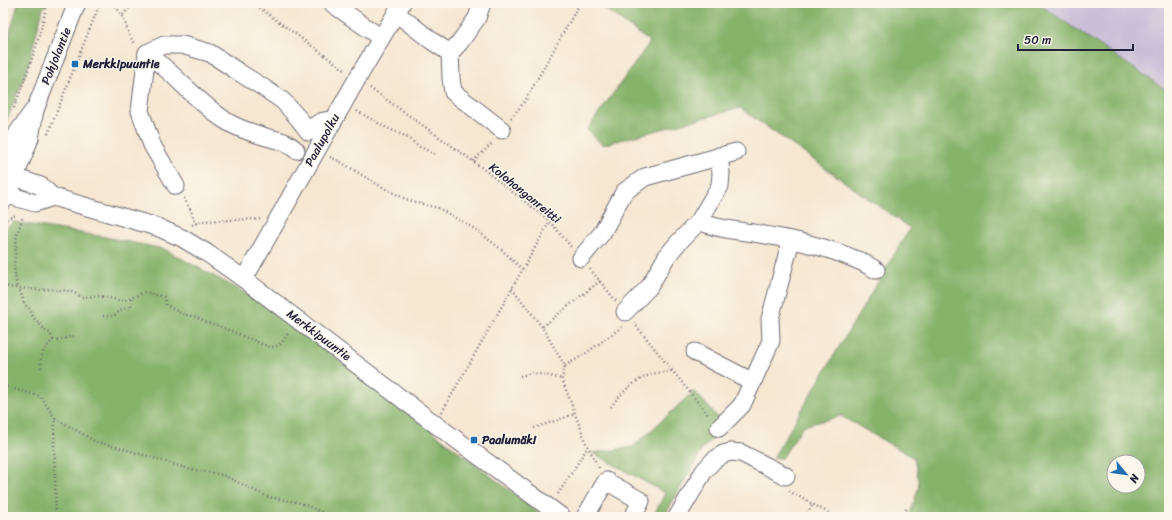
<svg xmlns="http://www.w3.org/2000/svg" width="1172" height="520" viewBox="0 0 1172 520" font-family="Sriracha,sans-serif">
  <rect width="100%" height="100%" fill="#fbf7ec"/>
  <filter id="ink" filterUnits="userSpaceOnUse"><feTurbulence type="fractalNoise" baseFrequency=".025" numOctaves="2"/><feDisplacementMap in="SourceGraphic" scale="8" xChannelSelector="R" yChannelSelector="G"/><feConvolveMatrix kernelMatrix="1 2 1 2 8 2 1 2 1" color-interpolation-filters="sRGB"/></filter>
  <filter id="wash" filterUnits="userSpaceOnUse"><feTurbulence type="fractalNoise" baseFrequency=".012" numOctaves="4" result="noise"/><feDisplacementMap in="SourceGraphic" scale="16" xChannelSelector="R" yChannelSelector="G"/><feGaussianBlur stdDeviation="0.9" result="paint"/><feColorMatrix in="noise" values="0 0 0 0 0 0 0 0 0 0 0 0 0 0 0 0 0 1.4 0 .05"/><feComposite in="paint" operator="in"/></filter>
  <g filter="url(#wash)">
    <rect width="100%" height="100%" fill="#f6e7d1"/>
    <path fill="#c9bfd8" d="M1037 3H1169V92Z"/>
    <g fill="#86b26b" stroke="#546a53" fill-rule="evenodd">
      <path d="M18 3H47L43 8 27 69 3 130V58Z"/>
      <path d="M597 3H1037L1169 92V517H909L919 486 914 458 841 416 803 426 782 458H773L910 228 740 108 602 145 587 130 650 42ZM1114 462H1138V486H1114Z"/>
      <path d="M14 222 105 237 164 249 247 294 266 305 372 385 544 517H3V230Z"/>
      <path d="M694 391 726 426 703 448 664 517H653L665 493 593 453 633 447Z"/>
    </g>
  </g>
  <g filter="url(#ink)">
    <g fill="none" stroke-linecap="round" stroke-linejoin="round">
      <defs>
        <g id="minor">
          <path d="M333 4 381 38"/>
          <path d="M396 13 432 41 450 53 460 42 477 18 482 3"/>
          <path d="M147 53C175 74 197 102 226 121 238 129 253 133 266 137 280 141 285 140 296 150"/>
          <path d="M450 53 451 78 453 92 502 130"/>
          <path d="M3 169 18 132 33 111"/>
          <path d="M3 179 14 177 41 186 53 197 157 227 182 238 207 253 244 279 435 424 562 517"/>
          <path d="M176 186 152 145 140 111 147 53 164 45H182L210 53 240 73 261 86 283 101 299 119 309 132C317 123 321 120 334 120"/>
          <path d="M3 188 8 195 35 203 53 197"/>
          <path d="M3 201 8 195 30 138 35 110 77 3"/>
          <path d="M699 221C719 230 743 231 765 235 796 240 828 247 857 260 864 262 870 267 876 270"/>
          <path d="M581 258 602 233 624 192 645 177 736 152"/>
          <path d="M244 279 357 79 402 3"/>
          <path d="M625 312 649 287 667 256 677 244 699 221 712 199 720 186 721 173 719 156"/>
          <path d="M695 352 753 382"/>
          <path d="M719 428 742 405 771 341 770 319 791 240"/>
          <path d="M585 517 606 481 641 501 633 517"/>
          <path d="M677 517 704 471 713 461 723 454 731 452 741 453 786 476"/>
        </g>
      </defs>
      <use href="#minor" stroke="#6c6770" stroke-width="19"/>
      <g stroke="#6c6770" stroke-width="2.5" stroke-dasharray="1 3" stroke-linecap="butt">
        <path d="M108 3C129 11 123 33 136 44"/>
        <path d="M253 3 345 70"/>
        <path d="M123 15 133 3"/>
        <path d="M370 88 473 161 550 221 571 247"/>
        <path d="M14 108C27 74 40 39 47 3"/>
        <path d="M357 111 385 127 405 136 420 147 436 155"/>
        <path d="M511 118 525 101 580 3"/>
        <path d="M48 134 100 3"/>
        <path d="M330 157 339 161 380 186 410 201 438 208 475 229 502 250 522 269"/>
        <path d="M473 161 493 143"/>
        <path d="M184 198 190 209 196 224"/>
        <path d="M3 221 13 216 17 215"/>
        <path d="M192 225 202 221 260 219"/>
        <path d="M590 269 616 301"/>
        <path d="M3 286 17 288 14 267 17 235 23 216"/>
        <path d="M512 288 542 327"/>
        <path d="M103 316H114L122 309 131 308V298"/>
        <path d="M634 323 709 416"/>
        <path d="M53 340C61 340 67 337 75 336"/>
        <path d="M565 366 585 354 622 327"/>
        <path d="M41 368C40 353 43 351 53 340L50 333 45 330 33 317 31 311 24 303 20 290 17 288 41 290 49 289 70 291 82 297 100 296 123 301 131 298 145 292 164 297 166 305 182 314 196 317 207 323 219 326 267 346C280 349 282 342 289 332"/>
        <path d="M520 376 532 373 546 375 562 379"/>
        <path d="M3 386 40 396 55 418 54 446 56 512 58 517"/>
        <path d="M611 407C622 391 637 378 656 373 661 372 667 372 672 371"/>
        <path d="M442 412 550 221"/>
        <path d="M55 418 96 442 124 449 189 469 223 475 268 497 301 503 332 517"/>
        <path d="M534 428 575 414"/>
        <path d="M599 468 586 443 562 379 565 366 542 327 600 281"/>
        <path d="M789 491 836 517"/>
        <path d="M558 494 588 447"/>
        <path d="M805 517 813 504"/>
        <path d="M902 517 907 508"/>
      </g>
      <use href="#minor" stroke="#fff" stroke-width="17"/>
    </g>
  </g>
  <g fill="#1f6fb2" stroke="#fbf7ec" stroke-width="1.5">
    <rect x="71" y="60" width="8" height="8" rx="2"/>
    <rect x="470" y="436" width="8" height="8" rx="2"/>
  </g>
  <g text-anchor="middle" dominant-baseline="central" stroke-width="3" stroke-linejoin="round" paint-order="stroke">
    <g font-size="12" fill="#22223b" stroke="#fbf7ec">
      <text transform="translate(56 56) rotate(-68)">Pohjolantie</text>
      <text transform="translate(322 140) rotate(-61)">Paalupolku</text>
      <text transform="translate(525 193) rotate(39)">Kolohonganreitti</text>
      <text transform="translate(319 335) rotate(37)">Merkkipuuntie</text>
    </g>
    <g font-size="12" font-weight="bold" fill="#22223b" stroke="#fbf7ec" text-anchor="start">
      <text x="83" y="64">Merkkipuuntie</text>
      <text x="482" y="440">Paalumäki</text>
    </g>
  </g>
  <rect width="1172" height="520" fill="none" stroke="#fbf7ec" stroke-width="16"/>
  <g transform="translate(1126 474) rotate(119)"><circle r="19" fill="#fbf7ec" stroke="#a4a2a5"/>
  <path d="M0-3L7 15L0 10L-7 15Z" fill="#1f6fb2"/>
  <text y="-6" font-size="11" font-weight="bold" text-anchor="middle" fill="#22223b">N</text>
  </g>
  <path d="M1018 44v6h115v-6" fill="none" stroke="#22223b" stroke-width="2"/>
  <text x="1024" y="44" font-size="12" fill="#22223b" stroke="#fbf7ec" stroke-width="3" paint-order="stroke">50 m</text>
</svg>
